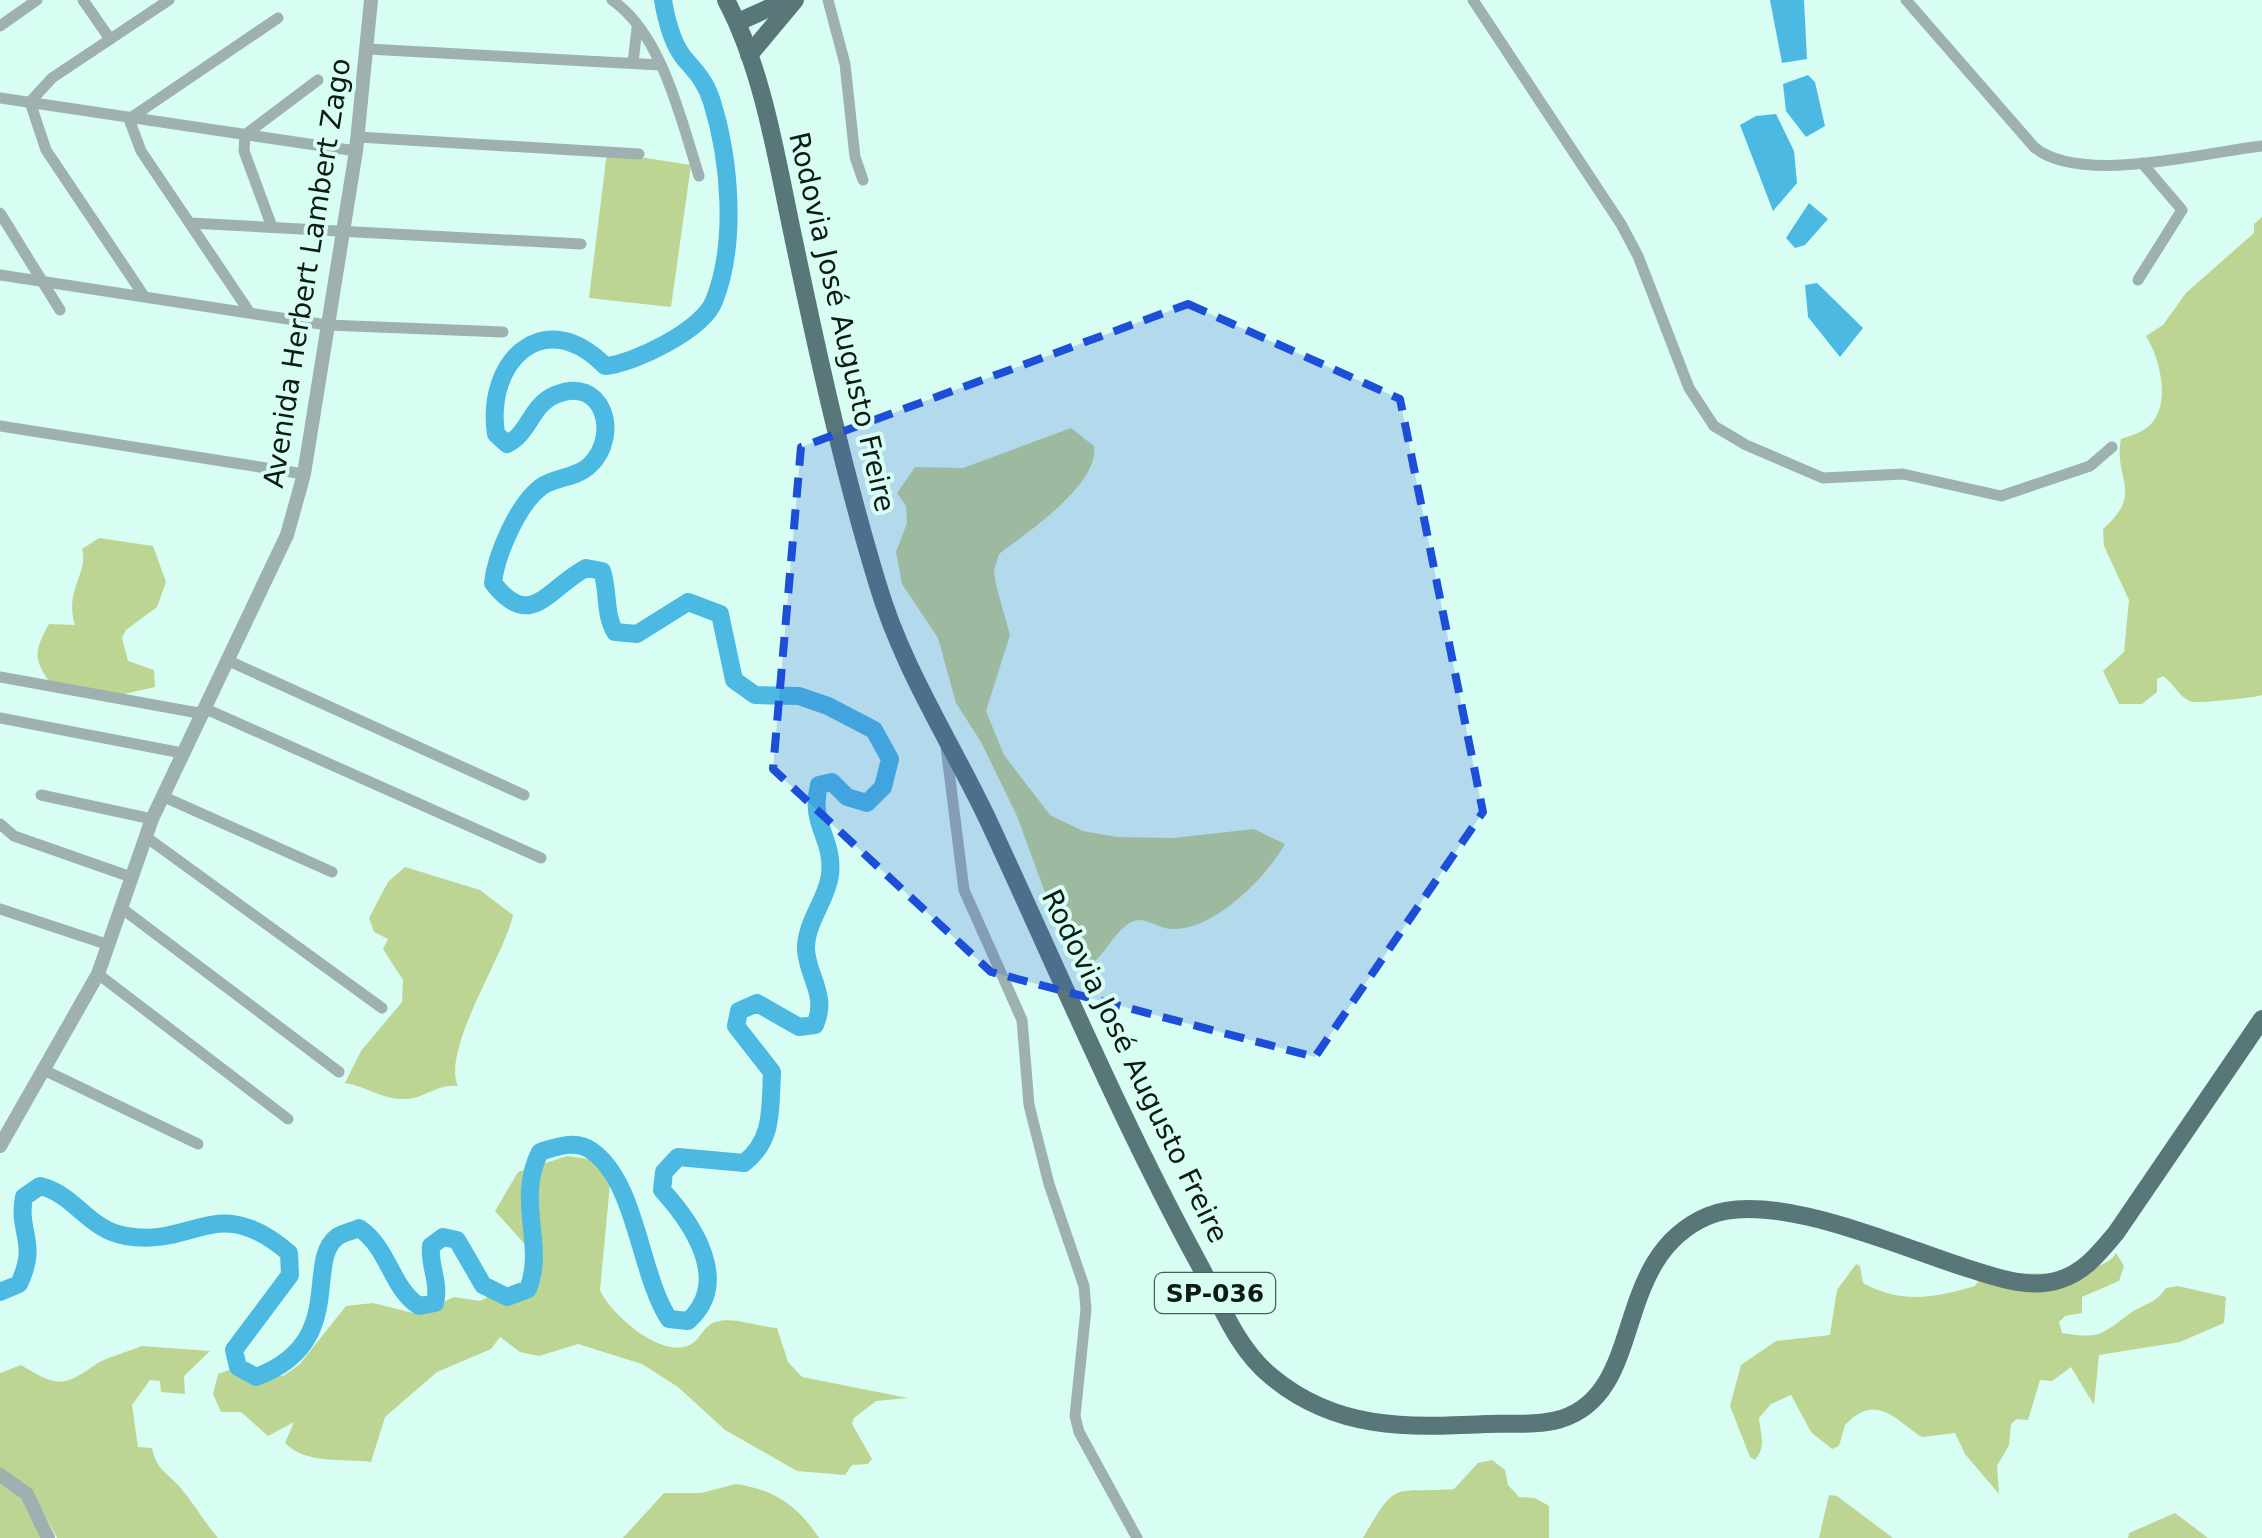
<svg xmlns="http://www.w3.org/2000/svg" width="2262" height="1538" viewBox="0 0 2262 1538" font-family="'DejaVu Sans',sans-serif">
  <rect width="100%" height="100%" fill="#d8fdf2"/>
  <g fill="#bdd593">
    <path d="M607 152 691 165 671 307 589 298Z"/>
    <path d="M2262 217V695C2256 698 2198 703 2192 702 2178 697 2174 683 2163 676L2157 679V692L2142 704H2119L2103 671 2124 652 2129 600 2104 546 2103 529C2145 492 2113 479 2121 439 2130 436 2144 432 2151 424 2171 403 2160 358 2146 336L2163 325 2186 293 2254 233V224Z"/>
    <path d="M1071 428 1094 446C1099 485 1029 531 999 554L994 570 996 585 1010 635 986 711 1004 755 1050 815 1083 831 1117 837 1173 838 1254 829 1285 844C1265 879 1213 932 1170 929 1160 928 1149 920 1139 920 1121 921 1107 951 1094 962L1079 957 1060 934 1017 816 981 742 956 703 938 638 902 584 896 552 907 523 906 506 897 493 915 467 963 468Z"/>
    <path d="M99 538 153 546 166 582 157 607 126 630 122 638 128 661 154 670 155 687 115 696 51 684C33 659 34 651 49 624L75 625C64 590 89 573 82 549Z"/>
    <path d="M405 867 480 890 513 915C504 956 441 1050 458 1086 435 1084 424 1100 402 1099 382 1099 365 1086 345 1083L361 1051 402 1002 403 980 383 949 388 939 374 932 369 918 388 882Z"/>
    <path d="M567 1156 602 1161 610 1184 600 1290C610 1314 665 1363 693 1343 701 1337 704 1326 715 1322 733 1316 758 1327 777 1328L788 1362 802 1377 908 1398 876 1401 854 1418 852 1424 872 1459 868 1464 852 1465 845 1475 797 1471 725 1430 678 1387 642 1364 578 1344 539 1356 520 1352 500 1337 491 1349 437 1372 385 1417 371 1462C344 1458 306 1465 285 1443L294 1422 268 1436 241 1412H221L213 1394 218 1374 234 1368 283 1376 299 1365 346 1306 373 1303 417 1314 454 1297 480 1301 493 1294 507 1297 533 1293 541 1279 538 1259 495 1211 518 1172Z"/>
    <path d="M2116 1253 2124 1266 2119 1281 2082 1297V1313L2065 1316 2059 1322 2062 1333C2099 1339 2101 1335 2128 1315 2142 1304 2156 1304 2166 1288L2178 1286 2226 1297 2224 1323 2180 1342 2099 1355 2094 1405 2071 1367 2052 1381 2040 1380 2028 1420 2017 1419 2011 1424 2009 1445 1997 1466 1999 1494 1965 1454 1955 1433 1922 1437C1896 1421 1877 1391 1845 1425L1839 1446 1832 1449 1811 1432 1791 1395 1771 1404 1759 1418C1760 1434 1767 1446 1755 1460L1750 1457 1730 1406 1741 1365 1776 1341 1830 1335 1837 1290 1856 1264 1860 1266 1863 1283C1901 1304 1935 1298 1975 1286L1984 1272C2013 1273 2102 1280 2116 1253Z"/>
    <path d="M142 1346 210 1351 184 1376 185 1394 161 1392 160 1381 150 1380 132 1405 138 1447 152 1448C156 1469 166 1472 179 1486 193 1502 204 1522 218 1538H57L33 1492 0 1469V1373L21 1365C59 1388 63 1387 98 1363 104 1359 132 1350 142 1346Z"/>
    <path d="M1492 1460 1505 1470 1508 1485 1519 1497 1535 1498 1549 1506V1538H1363C1398 1477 1393 1494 1454 1489L1478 1463Z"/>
    <path d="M0 1473 20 1486 46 1538H0Z"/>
    <path d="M736 1484C775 1490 798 1506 819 1538H623L664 1493H701Z"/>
    <path d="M1829 1495 1837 1496 1893 1538H1819Z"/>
    <path d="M2175 1513 2208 1538H2128L2129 1533Z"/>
  </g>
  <g fill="#4cb9e2">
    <path d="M1770 0H1804L1807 59 1782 63Z"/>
    <path d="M1808 75 1815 82 1825 126 1806 137 1786 111 1783 84Z"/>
    <path d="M1776 114 1794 151 1797 183 1773 211 1740 125 1756 116Z"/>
    <path d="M1809 203 1828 219 1805 245 1795 248 1786 238Z"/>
    <path d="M1817 283 1863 328 1840 357 1808 317 1805 285Z"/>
  </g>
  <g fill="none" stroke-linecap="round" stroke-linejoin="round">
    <path stroke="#4cb9e2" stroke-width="18" d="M0 1292 19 1284C39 1242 17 1233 24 1197L40 1186C75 1194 88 1230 126 1236 195 1248 217 1191 289 1253L290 1275 234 1350 238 1367 256 1377C348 1343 304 1262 337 1237 342 1233 353 1231 359 1228 389 1248 391 1288 419 1306L435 1303C440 1281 429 1267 431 1246L443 1237 457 1240 483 1285 507 1297 528 1289C546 1246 515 1201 540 1152 556 1147 576 1139 592 1151 637 1183 639 1273 669 1319L688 1321C732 1282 693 1224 662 1190L664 1172 678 1157 744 1163C774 1140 770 1108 772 1072L736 1026 739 1011 757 1003 799 1027 815 1025C828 995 808 978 806 950 805 923 827 900 830 875 834 837 809 826 819 785L832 782 847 797 867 803 883 787 890 759 874 730 828 706 799 696 755 695 734 680 720 614 688 602 637 634 615 632C604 613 609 592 602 571L586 568C548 588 531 632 493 583 496 555 518 504 541 487 555 477 577 478 590 465 621 435 603 374 555 395 531 405 529 434 507 444L496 434C485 361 544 304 605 366 633 364 703 330 714 301 737 244 730 160 712 102 706 82 697 73 684 58 672 43 666 18 663 0"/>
    <g stroke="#9fb0b1" stroke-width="11">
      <path d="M83 0 110 39"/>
      <path d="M612 0C662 34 681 120 699 176"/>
      <path d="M828 0 845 64 855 157 863 180"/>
      <path d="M1473 0 1621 224 1638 256 1689 388 1714 426 1746 445 1823 478 1903 474 2001 496 2090 466 2112 447"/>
      <path d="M1906 0 2034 147C2080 186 2206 152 2262 146"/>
      <path d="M0 26 37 0"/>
      <path d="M368 49 660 65"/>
      <path d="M633 63 637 28"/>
      <path d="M0 98 356 151"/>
      <path d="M358 137 639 154"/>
      <path d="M0 213 60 310"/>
      <path d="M190 223 581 244"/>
      <path d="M272 227 244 151 245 135 318 80"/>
      <path d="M0 275 327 325 503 332"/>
      <path d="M2138 280 2182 210 2142 163"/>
      <path d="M144 296 46 150 30 102 52 78 169 0"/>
      <path d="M248 310 141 151 129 119 278 18"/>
      <path d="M0 426 304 474"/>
      <path d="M229 661 524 795"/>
      <path d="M0 677 204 714"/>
      <path d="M206 709 541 858"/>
      <path d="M0 718 182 753"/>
      <path d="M946 747 964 890 1022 1020 1029 1105 1049 1184 1084 1286 1086 1309 1075 1416 1079 1432 1137 1538"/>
      <path d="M41 795 152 819"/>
      <path d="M162 796 332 872"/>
      <path d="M0 824 14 836 131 877"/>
      <path d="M146 837 382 1008"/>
      <path d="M120 907 339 1072"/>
      <path d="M0 909 109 945"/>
      <path d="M98 974 288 1119"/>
      <path d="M46 1071 198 1144"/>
    </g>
    <g stroke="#9fb0b1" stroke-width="14">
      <path d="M0 1146 98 974 152 819 287 535 304 474 356 151 371 0"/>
      <path d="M0 1475 27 1494 48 1538"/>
    </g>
    <g stroke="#597779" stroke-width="18">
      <path d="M726 0C764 72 777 162 794 241 818 355 843 470 877 582 902 668 950 740 988 820 1057 968 1120 1119 1198 1262 1220 1302 1236 1348 1272 1377 1336 1430 1407 1428 1486 1424 1511 1423 1536 1426 1561 1419 1648 1392 1609 1258 1708 1216 1773 1188 1906 1250 1973 1270 2001 1279 2031 1289 2059 1280 2085 1272 2099 1253 2116 1233L2262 1019"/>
      <path d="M738 22 787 0"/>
      <path d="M749 55 795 0"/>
    </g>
  </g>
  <path fill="#1d4ed8" fill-opacity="0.2" stroke="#1d4ed8" stroke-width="8" stroke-dasharray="20 12" stroke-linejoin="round" d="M1188 304 1400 399 1483 812 1315 1057 991 972 773 769 801 447Z"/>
  <g text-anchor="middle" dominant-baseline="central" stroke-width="8" stroke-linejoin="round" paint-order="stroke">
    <rect fill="#d8fdf2" stroke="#4a5e59" stroke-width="2.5" x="1155" y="1273" width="120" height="40" rx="8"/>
    <g font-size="25" font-weight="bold" fill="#0d1a17">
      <text x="1215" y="1293">SP-036</text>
    </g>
    <g font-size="28" fill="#0d1a17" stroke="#d8fdf2">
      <text transform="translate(307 273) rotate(-81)">Avenida Herbert Lambert Zago</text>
      <text transform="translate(842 322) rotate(77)">Rodovia José Augusto Freire</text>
      <text transform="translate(1135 1066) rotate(64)">Rodovia José Augusto Freire</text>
    </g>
  </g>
</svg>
